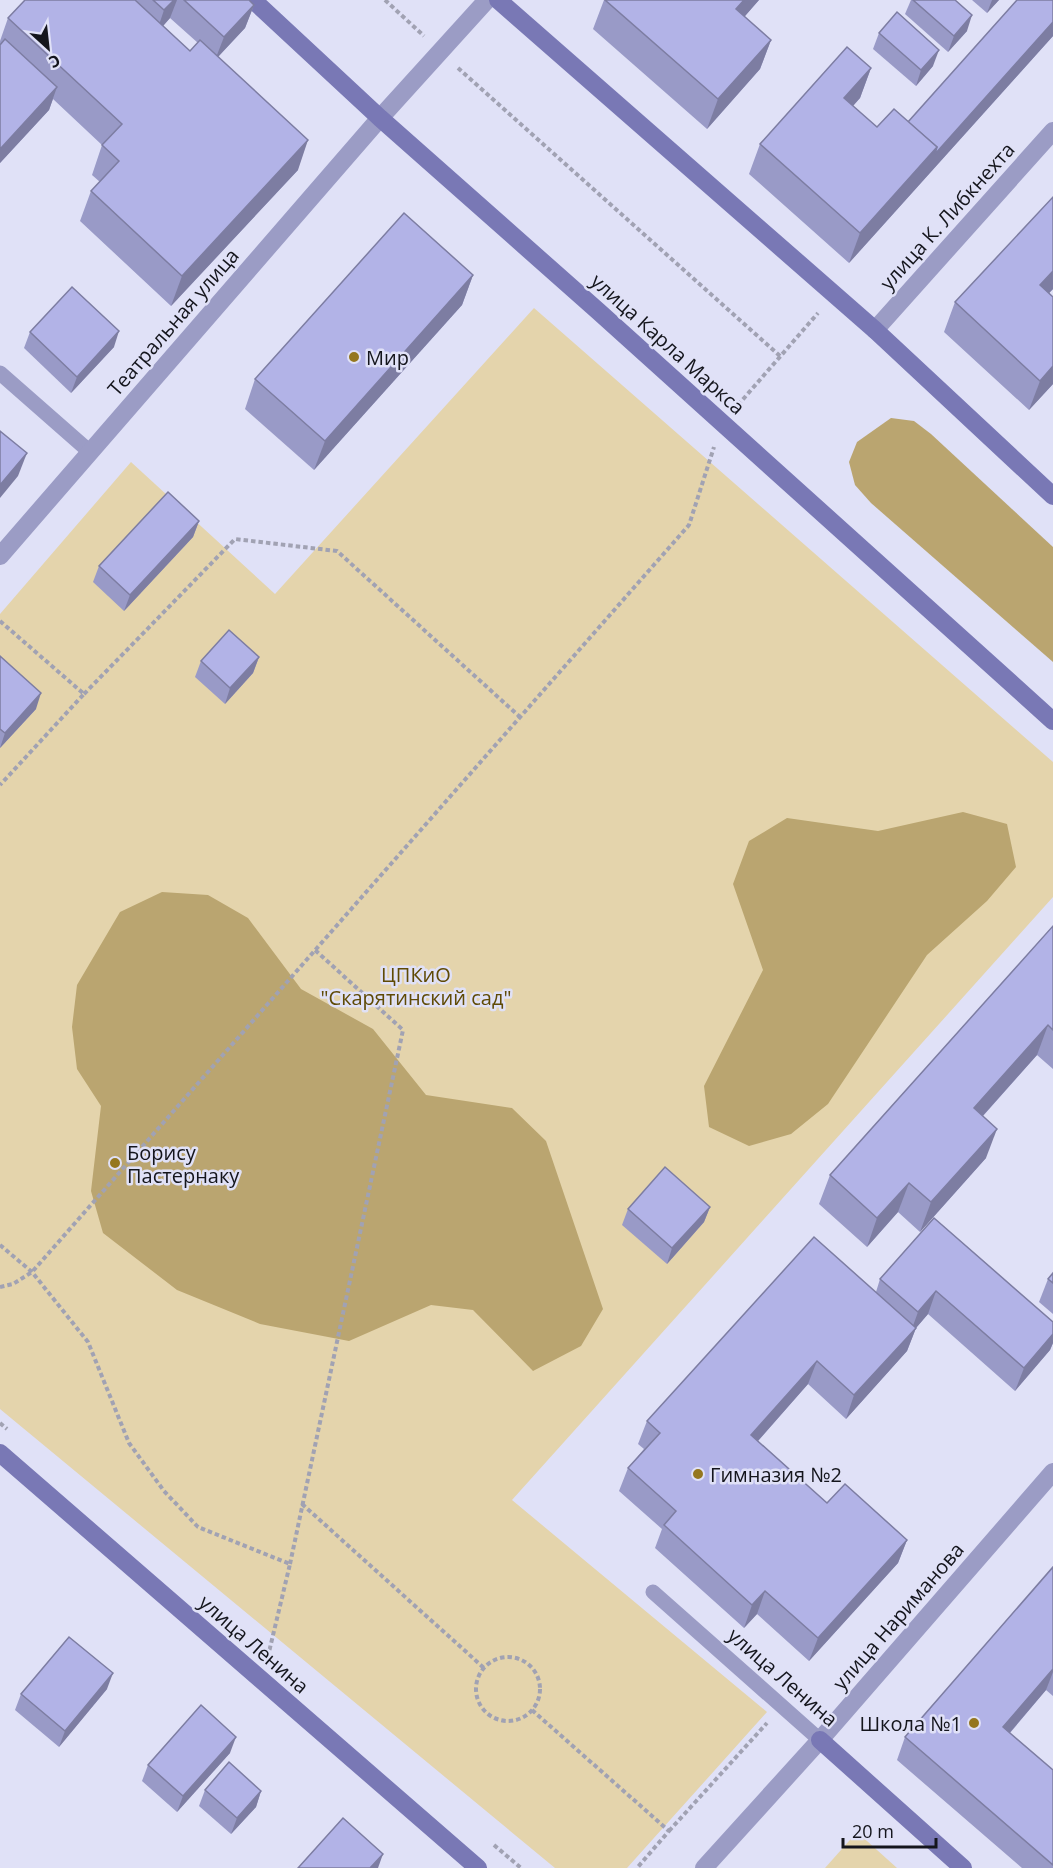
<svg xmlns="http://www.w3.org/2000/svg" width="1053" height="1868" viewBox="0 0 1053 1868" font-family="'Open Sans',sans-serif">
  <rect width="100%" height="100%" fill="#e0e1f7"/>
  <g fill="#e4d4ac">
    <path d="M534 308 1053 762V897L512 1500 767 1712 627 1868H555L0 1409V614L131 462 275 594Z"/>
    <path d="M857 1832 897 1868H825Z"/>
  </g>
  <g fill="#baa570">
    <path d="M891 418 914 421 931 434 1053 547V662L871 503 855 485 849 462 857 442Z"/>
    <path d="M963 812 1007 824 1016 867 987 901 927 955 828 1104 791 1134 749 1146 709 1127 704 1086 763 970 733 884 749 841 787 818 878 831Z"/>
    <path d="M162 892 208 895 248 918 301 989 373 1029 426 1095 512 1108 546 1141 603 1309 581 1346 533 1371 473 1310 431 1305 349 1341 260 1324 177 1290 103 1233 91 1191 101 1106 77 1069 72 1027 77 985 120 912Z"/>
  </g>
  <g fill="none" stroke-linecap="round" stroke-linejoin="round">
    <g stroke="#a1a2b3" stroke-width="4" stroke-dasharray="4.5 3" stroke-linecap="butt">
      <path d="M385 0 424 36"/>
      <path d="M458 68 780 356"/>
      <path d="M738 405 818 313"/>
      <path d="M0 621 84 694 0 785"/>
      <path d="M84 694 235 539 337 551 520 717"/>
      <path d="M0 1245 32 1272 88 1342 129 1443 164 1491 198 1527 290 1564 269 1652"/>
      <path d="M0 1287 13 1284 32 1272 689 525 714 447"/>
      <path d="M0 1423 7 1429"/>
      <path d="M302 1504 484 1668"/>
      <path d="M290 1564 403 1030 315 950"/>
      <circle cx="508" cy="1689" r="32"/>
      <path d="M532 1710 669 1831 637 1868"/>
      <path d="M669 1831 767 1723"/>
      <path d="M494 1845 521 1868"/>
    </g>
    <g stroke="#9b9cc5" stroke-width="15">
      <path d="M0 373 90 452"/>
      <path d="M653 1592 820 1740"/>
    </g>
    <g stroke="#9b9cc5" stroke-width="18">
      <path d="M875 330 1053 131"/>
      <path d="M0 556 380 118 487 0"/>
      <path d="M704 1868 820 1740 1053 1472"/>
    </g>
    <g stroke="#7978b5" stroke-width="18">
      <path d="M253 0 380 118 598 311 1053 721"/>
      <path d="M498 0 875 330 1053 496"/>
      <path d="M0 1453 478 1868"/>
      <path d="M820 1740 963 1868"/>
    </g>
  </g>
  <g fill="#999ac7" fill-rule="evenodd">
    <path d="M25 0H249L254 5 245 28 218 57 298 170 171 306 80 221 91 191 100 182 92 175 102 145 53 99 49 110 0 163V41L8 18ZM170 18 198 43 190 51 163 26Z"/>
    <path d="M604 0H759L744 17 771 40 760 69 707 129 593 29Z"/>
    <path d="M911 0H955L967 31 948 52 905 14Z"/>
    <path d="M972 0H999L987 13Z"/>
    <path d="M1053 0V36L849 263 749 174 760 144 871 68 860 98 853 106 877 127 908 122Z"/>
    <path d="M879 33 933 66 916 86 873 49Z"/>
    <path d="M1053 197V289L1049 293 1053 297V384L1029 410 944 332 955 302Z"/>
    <path d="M473 275 462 305 314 470 245 409 255 379Z"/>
    <path d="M30 332 114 347 71 393 24 348Z"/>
    <path d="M199 521 193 537 124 611 93 582 99 566Z"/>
    <path d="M0 656 36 709 0 748Z"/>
    <path d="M259 657 253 673 225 704 195 677 201 661Z"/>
    <path d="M1053 926V1069L1037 1055 983 1116 986 1158 920 1232 898 1212 867 1247 819 1204 830 1175Z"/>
    <path d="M710 1207 704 1222 667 1264 622 1225 628 1209Z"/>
    <path d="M934 1218 1053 1322V1343L1050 1350 1015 1391 928 1314 916 1328 907 1351 846 1419 808 1384 758 1441 827 1503 907 1540 898 1563 809 1661 757 1614 744 1628 655 1548 662 1529 619 1491 628 1468 644 1449 638 1444 647 1421 876 1292 880 1279Z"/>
    <path d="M1053 1273V1314L1039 1302 1048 1279Z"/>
    <path d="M1053 1567V1696L1046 1690 1010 1733 1053 1770V1868H1022L897 1760 905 1737Z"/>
    <path d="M107 1689 59 1747 15 1710 21 1694Z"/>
    <path d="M230 1753 177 1812 142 1781 148 1765Z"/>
    <path d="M205 1790 261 1791 256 1807 231 1834 199 1806Z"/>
  </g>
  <g fill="#7d7da2">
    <path d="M174 0H177L170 18 156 34 164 10Z"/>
    <path d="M744 0H759L725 39 736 9Z"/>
    <path d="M992 0H999L987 13Z"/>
    <path d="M254 5 245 28 215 60 224 37Z"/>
    <path d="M972 15 967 31 948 52 954 36Z"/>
    <path d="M1053 22V36L849 263 860 233 937 147Z"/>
    <path d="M771 40 760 69 707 129 718 99Z"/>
    <path d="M939 50 933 66 916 86 921 70Z"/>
    <path d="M871 68 860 98 834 127 844 98Z"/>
    <path d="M57 87 49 110 0 163V149Z"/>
    <path d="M308 140 298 170 171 306 182 276Z"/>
    <path d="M1053 271V289L1029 314 1040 285Z"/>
    <path d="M473 275 462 305 314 470 325 441Z"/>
    <path d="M119 331 114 347 71 393 77 377Z"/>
    <path d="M1053 366V384L1029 410 1040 381Z"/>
    <path d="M27 453 18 476 0 498V485Z"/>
    <path d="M199 521 193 537 124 611 130 595Z"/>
    <path d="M259 657 253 673 225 704 230 688Z"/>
    <path d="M41 693 36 709 0 748 5 733Z"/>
    <path d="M1048 1025 1037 1055 963 1138 974 1108Z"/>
    <path d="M997 1129 986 1158 920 1232 931 1202Z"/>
    <path d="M909 1183 898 1212 867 1247 877 1218Z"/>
    <path d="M710 1207 704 1222 667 1264 672 1248Z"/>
    <path d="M936 1291 928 1314 916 1328 907 1351 846 1419 854 1395 910 1334 918 1312Z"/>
    <path d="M1053 1334V1343L1050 1350 1015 1391 1024 1368Z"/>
    <path d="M817 1361 808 1384 743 1458 751 1435Z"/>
    <path d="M907 1540 898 1563 809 1661 818 1638Z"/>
    <path d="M765 1591 757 1614 744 1628 752 1605Z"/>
    <path d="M1053 1669V1672L1046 1690 995 1750 1003 1727Z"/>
    <path d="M113 1673 107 1689 59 1747 65 1731Z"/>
    <path d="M236 1737 230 1753 177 1812 183 1796Z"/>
    <path d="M261 1791 256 1807 231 1834 237 1818Z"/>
    <path d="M383 1854 378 1868H370Z"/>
  </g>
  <g fill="#b2b3e7" stroke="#7d7da2" stroke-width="1.5">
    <path d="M25 0H135L190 51 200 40 308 140 182 276 91 191 119 161 102 145 122 124 8 18Z"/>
    <path d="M153 0H174L164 10Z"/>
    <path d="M184 0H249L254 5 224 37Z"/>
    <path d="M605 0H744L736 9 771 40 718 99Z"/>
    <path d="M913 0H955L972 15 954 36Z"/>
    <path d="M1017 0H1053V22L935 154 937 147 908 122Z"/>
    <path d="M897 12 939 50 921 70 879 33Z"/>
    <path d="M5 39 57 87 0 149V45Z"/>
    <path d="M847 47 871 68 844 98 877 127 894 109 937 147 860 233 760 144Z"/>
    <path d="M1053 197V271L1040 285 1053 297V366L1040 381 955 302Z"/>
    <path d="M404 213 473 275 325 441 255 379Z"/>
    <path d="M72 287 119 331 77 377 30 332Z"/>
    <path d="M0 431 27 453 0 485Z"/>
    <path d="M168 492 199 521 130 595 99 566Z"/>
    <path d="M229 630 259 657 230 688 201 661Z"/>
    <path d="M0 656 41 693 5 733 0 729Z"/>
    <path d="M1053 926V1030L1048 1025 974 1108 997 1129 931 1202 909 1183 877 1218 830 1175Z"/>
    <path d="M665 1167 710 1207 672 1248 628 1209Z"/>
    <path d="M934 1218 1053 1322V1334L1024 1368 936 1291 918 1312 880 1279Z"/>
    <path d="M814 1237 916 1328 854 1395 817 1361 751 1435 827 1503 845 1484 907 1540 818 1638 765 1591 752 1605 664 1525 676 1511 628 1468 660 1433 647 1421Z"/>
    <path d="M1053 1273V1283L1048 1279Z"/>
    <path d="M1053 1567V1669L1003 1727 1053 1770V1865L905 1737Z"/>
    <path d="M69 1637 113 1673 65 1731 21 1694Z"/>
    <path d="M201 1705 236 1737 183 1796 148 1765Z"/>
    <path d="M229 1762 261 1791 237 1818 205 1790Z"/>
    <path d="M343 1818 383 1854 370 1868H298Z"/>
  </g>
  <g fill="#95771f" stroke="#e0e1f7" stroke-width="2">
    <circle cx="354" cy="357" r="6"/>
    <circle cx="115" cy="1163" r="6"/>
    <circle cx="698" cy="1474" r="6"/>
    <circle cx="974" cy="1723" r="6"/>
  </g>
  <g text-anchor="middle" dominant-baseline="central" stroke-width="5" stroke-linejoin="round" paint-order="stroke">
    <g font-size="20" fill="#14151c" stroke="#e0e1f7">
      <text transform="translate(947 216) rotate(-48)">улица К. Либкнехта</text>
      <text transform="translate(173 322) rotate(-49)">Театральная улица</text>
      <text transform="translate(668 344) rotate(42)">улица Карла Маркса</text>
      <text transform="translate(898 1616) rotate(-49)">улица Нариманова</text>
      <text transform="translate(254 1644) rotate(41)">улица Ленина</text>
      <text transform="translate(783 1677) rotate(41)">улица Ленина</text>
    </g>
    <g font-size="20" fill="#14151c" stroke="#e0e1f7" text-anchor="start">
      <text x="366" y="357">Мир</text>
      <text x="127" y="1152">Борису<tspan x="127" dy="23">Пастернаку</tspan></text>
      <text x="710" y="1474">Гимназия №2</text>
      <text x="962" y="1723" text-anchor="end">Школа №1</text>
    </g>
    <g font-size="20" fill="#5f4a05" stroke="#e0e1f7">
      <text x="416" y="974">ЦПКиО<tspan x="416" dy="23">"Скарятинский сад"</tspan></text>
    </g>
  </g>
  <g transform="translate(48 48) rotate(153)" stroke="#e0e1f7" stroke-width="4.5" paint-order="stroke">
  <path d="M0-4.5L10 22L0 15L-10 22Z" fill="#14151c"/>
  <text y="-9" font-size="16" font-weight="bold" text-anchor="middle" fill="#14151c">С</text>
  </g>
  <path d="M843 1838v9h93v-9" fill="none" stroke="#14151c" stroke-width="3"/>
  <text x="852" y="1838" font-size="18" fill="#14151c" stroke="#e0e1f7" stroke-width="4.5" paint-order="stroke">20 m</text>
</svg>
